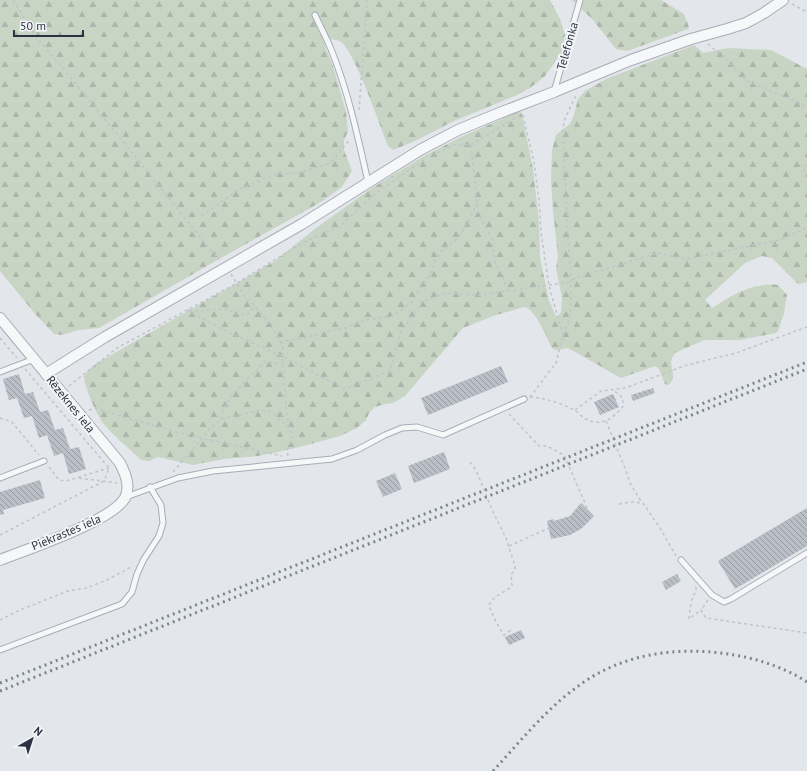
<svg xmlns="http://www.w3.org/2000/svg" width="807" height="771" viewBox="0 0 807 771" font-family="'PT Sans',sans-serif">
  <defs>
    <pattern id="forest-firs" width="22" height="20" patternUnits="userSpaceOnUse"><rect width="22" height="20" fill="#c8d4c4"/><path d="M5 1l3.5 6h-7zM16 11l3.5 6h-7z" fill="#acb6aa"/></pattern>
    <pattern id="building-back-hatch" width="6" height="6" patternUnits="userSpaceOnUse"><rect width="6" height="6" fill="#babfc7"/><path d="M-1 5l2 2M0 0l6 6M5-1l2 2" fill="none" stroke="#979ca3"/></pattern>
  </defs>
  <rect width="100%" height="100%" fill="#e3e6eb"/>
  <g fill="url(#forest-firs)">
    <path d="M0 0H550L560 19 565 35 561 53 545 76 530 88 517 95 454 121 415 141 393 150 388 146C380 126 355 51 340 41 338 40 334 40 331 39L325 43V46L333 66 346 112 348 131 344 141V150L352 171 342 187 321 202 221 258 99 328 78 330 62 335 54 334 36 315 0 271Z"/>
    <path d="M571 0H661L684 14 689 27 688 29 627 51 616 49 592 19 573 1Z"/>
    <path d="M694 45 703 53 728 48 771 50 807 69V282L799 284 797 283 772 258 762 256 745 263 705 300 712 308C732 295 753 282 778 285L787 295 784 313 778 331 776 333 739 340H704L675 353C664 365 681 376 668 385L665 384 659 369 655 366 621 378 568 348 556 350 552 348C547 338 535 308 524 307L493 316 463 328 405 396 393 403 385 404 375 407 369 413 366 420 357 428 340 436 296 448 258 456 224 459 193 465 158 457 149 461 141 460C130 449 112 435 103 423 96 413 85 388 84 377L88 370 97 363 275 261 316 228 372 188 424 156 461 137 515 113 520 112 522 114 533 169 539 222 540 258 549 301 556 316H558L561 312 562 298 556 268 558 257 553 211 551 178 552 150 556 135 570 124 574 115 578 99 585 91 606 79Z"/>
  </g>
  <g fill="url(#building-back-hatch)">
    <path d="M501 366 508 382 428 415 421 398Z"/>
    <path d="M19 374 25 394 33 392 40 412 48 410 55 430 63 428 70 449 79 447 86 469 69 474 63 453 54 456 47 435 39 438 32 416 24 418 17 398 9 400 3 379Z"/>
    <path d="M653 388 655 393 633 401 631 395Z"/>
    <path d="M613 394 619 407 600 415 594 402Z"/>
    <path d="M444 452 450 469 414 483 408 466Z"/>
    <path d="M395 473 402 489 383 497 376 481Z"/>
    <path d="M40 480 45 498 3 510 4 514 0 515V492Z"/>
    <path d="M581 503 594 516 581 529 570 535 551 539 547 521 553 519 554 521 570 516Z"/>
    <path d="M807 508V546L735 589 718 561Z"/>
    <path d="M677 574 681 581 666 590 662 582Z"/>
    <path d="M521 630 525 638 509 645 505 637Z"/>
  </g>
  <g fill="none" stroke-linecap="round" stroke-linejoin="round">
    <defs>
      <g id="service">
        <path d="M315 15C320 26 326 37 331 49 348 91 358 137 368 182"/>
        <path d="M554 92 580 0"/>
        <path d="M0 372 34 359"/>
        <path d="M0 478 44 461"/>
        <path d="M126 497 178 478 213 471 332 459 357 450 385 435 402 428 417 427 443 435 524 399"/>
        <path d="M681 560 712 595 724 602 731 599 807 553"/>
        <path d="M0 650 122 604 132 592 137 574 144 559 159 536 163 523 161 505 150 487"/>
      </g>
      <g id="minor">
        <path d="M0 318 120 463C125 473 131 486 125 498 112 521 28 549 0 560"/>
        <path d="M46 374 105 337 302 224 420 150 458 130 497 114 554 92 631 60 691 39 727 29 746 23 764 13 783 0"/>
      </g>
    </defs>
    <use href="#service" stroke="#a8adb5" stroke-width="7"/>
    <use href="#minor" stroke="#a8adb5" stroke-width="12"/>
    <g stroke="#c1c4c9" stroke-width="1.5" stroke-dasharray="3 3" stroke-linecap="butt">
      <path d="M13 0 34 34 91 102 219 260"/>
      <path d="M792 4 807 12"/>
      <path d="M708 44 726 59 747 81 800 103 807 109"/>
      <path d="M359 110 367 0"/>
      <path d="M523 115 534 162 539 200 541 232 549 286 563 335"/>
      <path d="M471 145 478 213 492 239 495 263 503 276 507 290"/>
      <path d="M437 153 454 145H471L515 118"/>
      <path d="M807 164 804 169 807 181"/>
      <path d="M201 216 240 189 275 174 299 173 331 163 350 139"/>
      <path d="M231 274 245 297 255 306 273 329 283 347 282 356 287 416 292 438 287 450 288 456"/>
      <path d="M187 310 232 334 282 356 344 389 390 371 401 332 422 302 444 293 480 295 569 282 573 279 658 253 687 259 779 240 807 228"/>
      <path d="M189 310 200 311 225 308 236 314 247 315 255 306"/>
      <path d="M0 338 17 358"/>
      <path d="M280 342 313 336 329 331 346 328 364 320 393 316 411 303 429 276 436 258 443 249 457 239 470 219 477 203"/>
      <path d="M25 369 109 468"/>
      <path d="M69 386 117 348 237 283 302 243 340 226 376 193 424 160"/>
      <path d="M530 397 556 363 563 335 568 323 571 307V280L568 239 563 133 564 121 577 93"/>
      <path d="M530 397C545 398 561 403 574 410 578 412 581 416 584 418 601 428 613 419 624 405L621 396 613 390"/>
      <path d="M89 410 97 408 103 411 180 433 282 456"/>
      <path d="M575 410 601 391 625 388 687 365 736 353 807 327"/>
      <path d="M509 414 539 446H547L564 455 588 510"/>
      <path d="M0 418 12 422 39 455"/>
      <path d="M221 419C226 394 250 379 265 361L283 364"/>
      <path d="M606 421 626 471 630 483 642 503"/>
      <path d="M470 462 476 470 493 512 506 538 515 566V569L511 575 512 586C505 593 491 596 489 606L496 622 504 635 511 630"/>
      <path d="M49 467 59 480 66 481 109 468"/>
      <path d="M173 472 211 428 221 419 261 410 272 412 289 428"/>
      <path d="M79 478 117 483"/>
      <path d="M619 504 631 502 643 503 660 528 676 556"/>
      <path d="M0 535 104 481 109 468"/>
      <path d="M509 546 549 528"/>
      <path d="M696 587V590L691 602 689 619 701 610"/>
      <path d="M708 600 701 610 706 618 807 633"/>
      <path d="M0 620 20 610 68 591 86 588 107 580 133 566"/>
    </g>
    <use href="#service" stroke="#f6f7f9" stroke-width="5"/>
    <use href="#minor" stroke="#f6f7f9" stroke-width="10"/>
    <g stroke="#7d8594" stroke-width="3" stroke-dasharray="2 4" stroke-linecap="butt">
      <path d="M0 683 807 362"/>
      <path d="M0 691 807 369"/>
      <path d="M493 771C519 743 546 709 577 687 628 648 697 644 757 660 774 665 792 672 807 682"/>
    </g>
  </g>
  <g text-anchor="middle" dominant-baseline="central" stroke-width="4" stroke-linejoin="round" paint-order="stroke">
    <g font-size="12" fill="#2b3342" stroke="#f3f5f8">
      <text transform="translate(567 46) rotate(-74)">Telefonka</text>
      <text transform="translate(71 404) rotate(51)">Rēzeknes iela</text>
      <text transform="translate(66 532) rotate(-23)">Piekrastes iela</text>
    </g>
  </g>
  <g transform="translate(32 739) rotate(39)" stroke="#f3f5f8" stroke-width="3" paint-order="stroke">
  <path d="M0-3L7 15L0 10L-7 15Z" fill="#2b3342"/>
  <text y="-6" font-size="11" font-weight="bold" text-anchor="middle" fill="#2b3342">N</text>
  </g>
  <path d="M14 30v6h69v-6" fill="none" stroke="#2b3342" stroke-width="2"/>
  <text x="20" y="30" font-size="12" fill="#2b3342" stroke="#f3f5f8" stroke-width="3" paint-order="stroke">50 m</text>
</svg>
